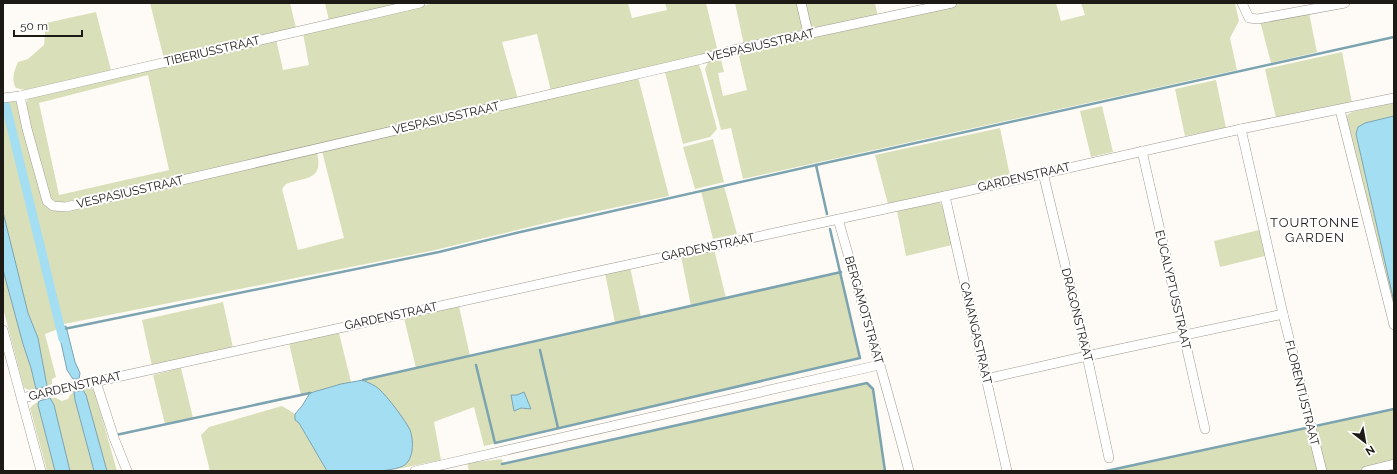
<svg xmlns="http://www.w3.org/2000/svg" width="1397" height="474" viewBox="0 0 1397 474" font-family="Raleway,sans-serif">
  <rect width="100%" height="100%" fill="#fefbf6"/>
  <g fill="#d9e0b9" fill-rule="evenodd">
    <path d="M150 3H290L296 28 164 59Z"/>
    <path d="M325 3H408L329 21Z"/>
    <path d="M434 3H628L632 18 667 10 665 3H706L718 52 551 91 537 34 502 42 518 99 62 204 56 203 48 196 26 105 28 98 276 39 283 70 309 65 303 33ZM148 75 169 170 59 195 39 103Z"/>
    <path d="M735 3H798L803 28 802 31 744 45Z"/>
    <path d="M802 3H875L878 17 811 30Z"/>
    <path d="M963 3H1056L1061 21 1085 15 1081 3H1235L1239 21 1230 38 1237 70 743 179 731 128 721 130 705 69 708 62 717 58 721 59 724 72 718 73 723 96 747 90 738 52 845 31Z"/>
    <path d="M96 12 111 70 25 90 16 88C11 80 14 71 18 62L28 59 44 45 46 23Z"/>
    <path d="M1309 13 1317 52 1271 63 1260 21Z"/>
    <path d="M1342 52 1352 103 1276 118 1265 69Z"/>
    <path d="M695 64 699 65 701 70 717 129 710 137 683 144 665 72Z"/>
    <path d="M638 77 669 196 566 218 431 251 59 325 58 329 45 334 56 377 52 379V384L47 386 38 338 28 313 3 212V105L6 106 8 101 12 100 17 103 49 207 317 153C324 181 305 177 286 184L282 189 298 250 344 238 322 151Z"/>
    <path d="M1216 80 1226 128 1185 136 1175 89Z"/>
    <path d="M1394 103V116L1365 123 1358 127 1356 134 1394 302V332L1391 327 1346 119 1348 114 1352 112Z"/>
    <path d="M1102 106 1113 152 1091 157 1080 111Z"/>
    <path d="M1000 128 1010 176 888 204 875 155Z"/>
    <path d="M713 139 724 182 695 189 683 147Z"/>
    <path d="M724 186 737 234 713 239 701 191Z"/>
    <path d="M939 202 942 205 952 245 906 256 897 211Z"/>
    <path d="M1259 230 1265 256 1220 267 1214 241Z"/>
    <path d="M714 249 726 298 841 272 860 358 484 446 474 407 434 422 441 460 393 470 404 466 363 380 416 368 404 318 459 306 470 356 615 323 605 273 630 267 641 317 691 306 681 256Z"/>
    <path d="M3 270 23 344 31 368 36 389 29 390 24 388 3 308Z"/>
    <path d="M223 302 233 348 152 366 142 320Z"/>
    <path d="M339 333 351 382 301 395 289 343Z"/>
    <path d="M181 368 193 418 165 424 153 375Z"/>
    <path d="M867 383 873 389 885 471H469L467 463 502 459 503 464Z"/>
    <path d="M92 388 95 393 117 471H107L86 395 83 390Z"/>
    <path d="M74 392 75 400 94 471H70L54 405 50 398H56L62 401 68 399 70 395Z"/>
    <path d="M39 401 38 405 55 471H47L30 408 33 405Z"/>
    <path d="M282 406 295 414V420L299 423 326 470 322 471H210L201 435 209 427Z"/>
    <path d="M1394 409V471H1106Z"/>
  </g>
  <g fill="#a4def2" stroke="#7ca3b0">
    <path d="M1394 116V302L1356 134 1358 127 1365 123Z"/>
    <path d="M3 212 28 313 38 338 47 386 36 389 31 368 23 344 3 270Z"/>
    <path d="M66 326 75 362 80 373 79 379H73L67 370 58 329 62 327Z"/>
    <path d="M363 380C368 383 375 385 379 389 387 396 406 421 410 430 414 441 414 460 403 466 386 474 346 471 327 471L299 423 295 420V414L302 406 310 393 341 384Z"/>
    <path d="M83 390 86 395 107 471H94L75 400 74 392Z"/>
    <path d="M524 392 531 409 521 408 514 411 511 395H517Z"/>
    <path d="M50 398 54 405 70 471H55L38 405 39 401Z"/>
  </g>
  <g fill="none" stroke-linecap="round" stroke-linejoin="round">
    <g stroke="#7ca3b0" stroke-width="2.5">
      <path d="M816 165 827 214"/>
      <path d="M64 329 439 252 516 233 816 165 1394 37"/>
      <path d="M540 350 558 428"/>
      <path d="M476 365 495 443 860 358 830 229"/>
      <path d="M363 380 841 272"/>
      <path d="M116 435 310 393"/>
      <path d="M502 464 867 383 873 389 885 471"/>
      <path d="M1106 471 1394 409"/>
    </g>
    <path stroke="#a4def2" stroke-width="9" d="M6 106 63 339"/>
    <defs>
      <g id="minor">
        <path d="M801 3 808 33"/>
        <path d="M1242 3 1249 18 1258 19 1345 3"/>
        <path d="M20 96 27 129 47 201 53 206 66 207 702 59 733 50 952 3"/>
        <path d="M3 98 20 96 420 3"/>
        <path d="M1340 110 1394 325"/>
        <path d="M1241 129 1283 314 1322 471"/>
        <path d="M1142 151 1205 429"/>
        <path d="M1043 173 1087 356 1109 458"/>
        <path d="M945 196 1007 471"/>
        <path d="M838 219C862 303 887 387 909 471"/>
        <path d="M3 330 41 471"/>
        <path d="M986 379 1087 356 1283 314"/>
        <path d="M96 382 114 438 127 471"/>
        <path d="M22 398 590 273 945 196 1241 129 1394 98"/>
        <path d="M415 471 879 365"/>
        <path d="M1366 471 1394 464"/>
      </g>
    </defs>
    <use href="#minor" stroke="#a0998f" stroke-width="10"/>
    <use href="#minor" stroke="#fff" stroke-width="9"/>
  </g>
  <g text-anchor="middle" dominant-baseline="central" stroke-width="4" stroke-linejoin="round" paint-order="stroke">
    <g font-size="12" fill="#1d1a16" stroke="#fff">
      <text transform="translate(761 45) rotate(-13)">VESPASIUSSTRAAT</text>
      <text transform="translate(212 51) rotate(-13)">TIBERIUSSTRAAT</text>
      <text transform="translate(446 118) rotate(-13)">VESPASIUSSTRAAT</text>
      <text transform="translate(1024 177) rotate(-13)">GARDENSTRAAT</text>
      <text transform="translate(130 192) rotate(-13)">VESPASIUSSTRAAT</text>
      <text transform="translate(708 247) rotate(-12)">GARDENSTRAAT</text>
      <text transform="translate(1173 290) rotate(77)">EUCALYPTUSSTRAAT</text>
      <text transform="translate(864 310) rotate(74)">BERGAMOTSTRAAT</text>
      <text transform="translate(1077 315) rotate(76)">DRAGONSTRAAT</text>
      <text transform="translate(391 316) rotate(-12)">GARDENSTRAAT</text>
      <text transform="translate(976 333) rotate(77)">CANANGASTRAAT</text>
      <text transform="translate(75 386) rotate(-13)">GARDENSTRAAT</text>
      <text transform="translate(1302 393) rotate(76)">FLORENTIJSTRAAT</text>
    </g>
    <g font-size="13" letter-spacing="1" fill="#1d1a16" stroke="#fff">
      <text x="1315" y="222">TOURTONNE<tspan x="1315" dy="15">GARDEN</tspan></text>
    </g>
  </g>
  <rect width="1397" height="474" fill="none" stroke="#1d1a16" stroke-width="8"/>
  <g transform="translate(1365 442) rotate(149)" stroke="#ffffff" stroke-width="3" paint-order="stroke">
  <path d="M0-3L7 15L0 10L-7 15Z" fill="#1d1a16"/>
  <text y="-6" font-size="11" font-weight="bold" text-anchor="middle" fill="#1d1a16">N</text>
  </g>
  <path d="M14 30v6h68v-6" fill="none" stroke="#1d1a16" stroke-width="2"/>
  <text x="20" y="30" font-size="12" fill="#1d1a16" stroke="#ffffff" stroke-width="3" paint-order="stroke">50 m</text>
</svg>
